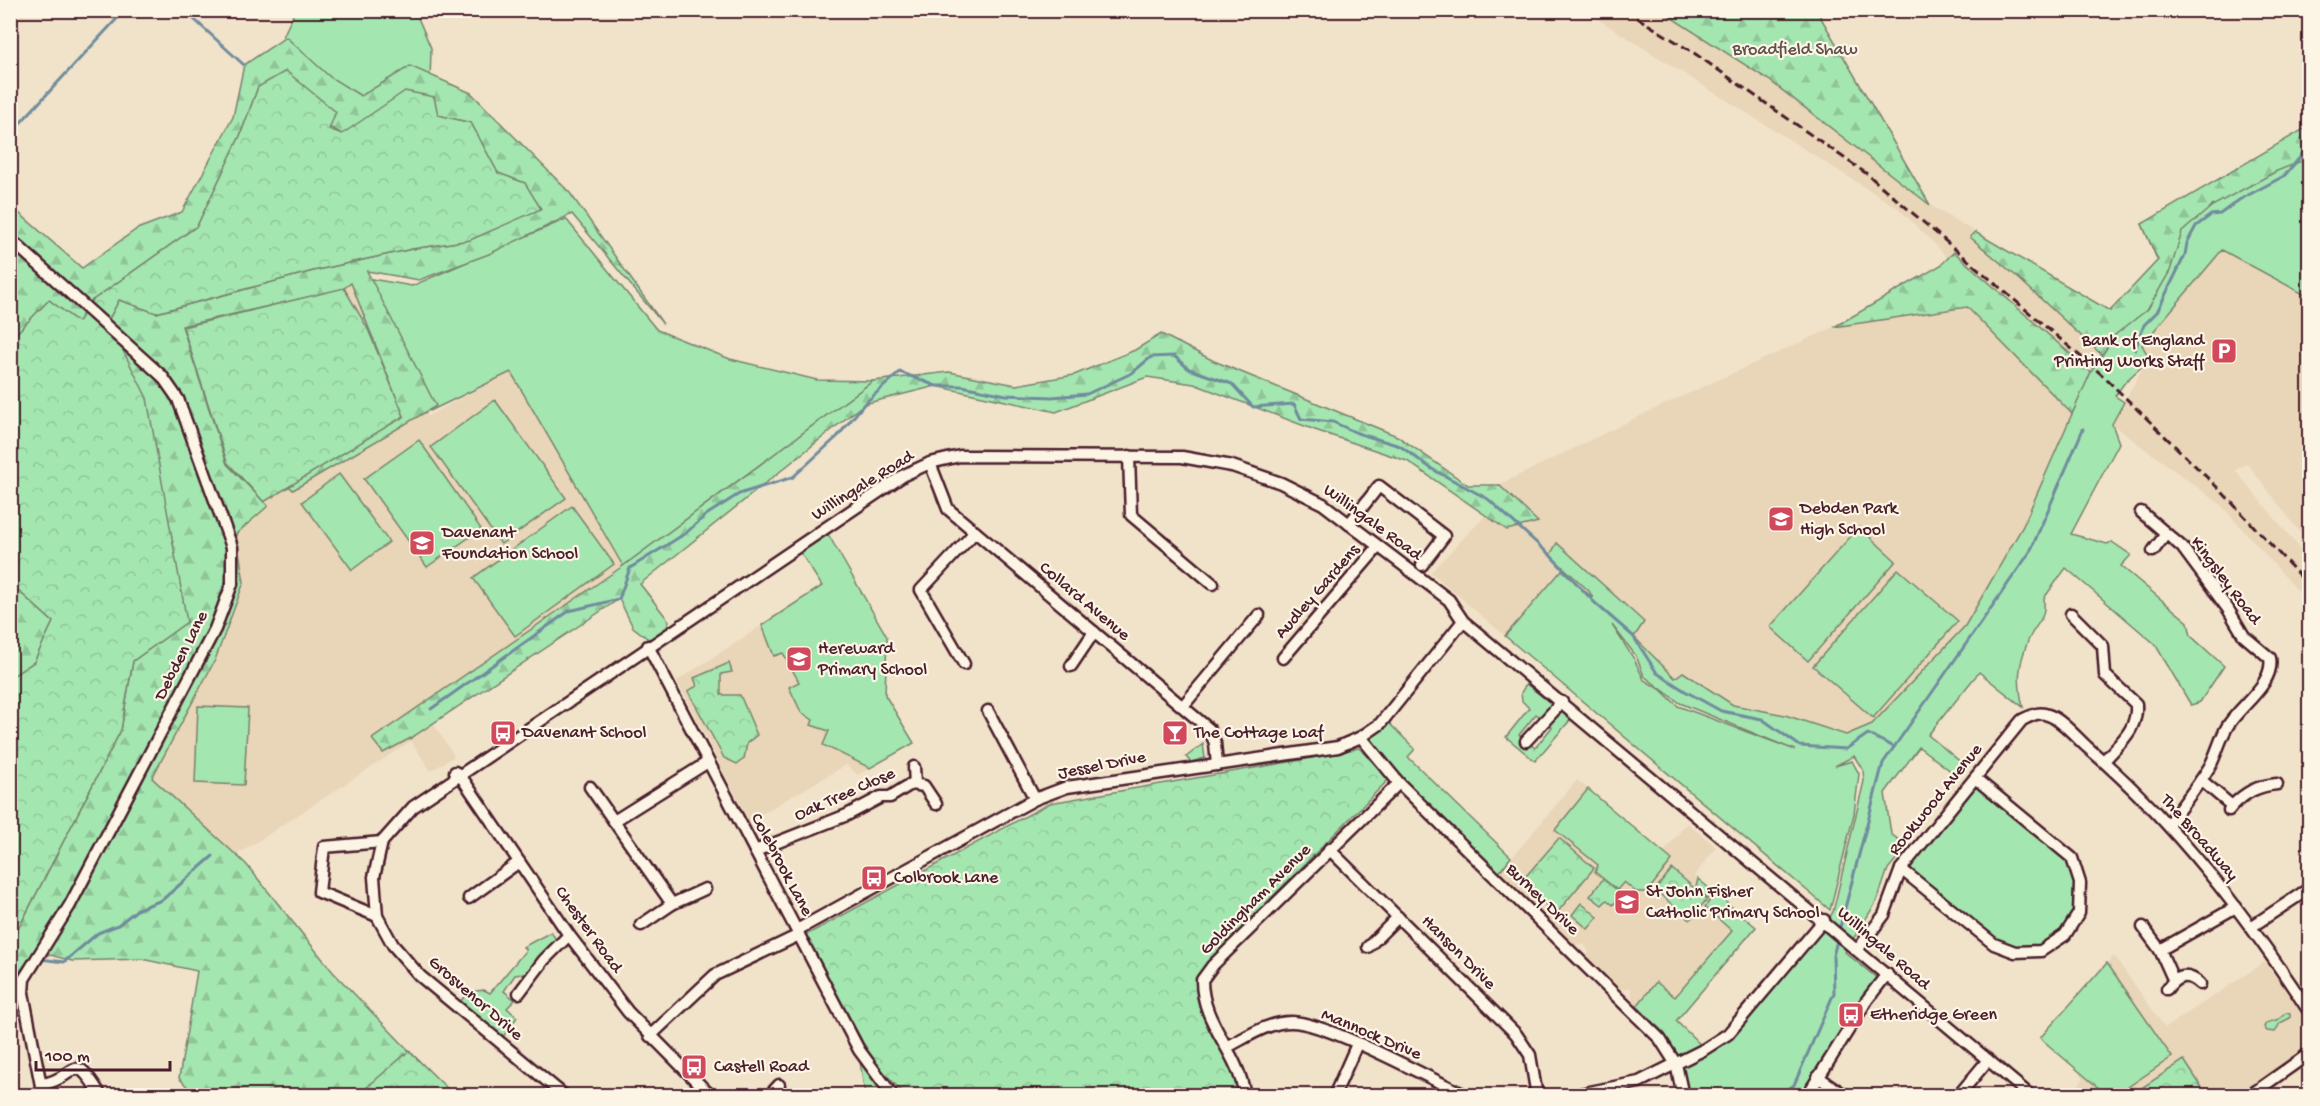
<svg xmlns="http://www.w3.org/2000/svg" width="2320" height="1106" viewBox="0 0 2320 1106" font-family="'Gochi Hand',sans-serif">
  <defs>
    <pattern id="forest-firs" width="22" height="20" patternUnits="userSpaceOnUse" patternTransform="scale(1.5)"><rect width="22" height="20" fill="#a4e6b0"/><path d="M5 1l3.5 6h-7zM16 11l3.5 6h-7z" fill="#8fc598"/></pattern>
    <pattern id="park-crowns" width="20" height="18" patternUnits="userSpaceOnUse" patternTransform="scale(1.5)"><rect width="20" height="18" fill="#a4e6b0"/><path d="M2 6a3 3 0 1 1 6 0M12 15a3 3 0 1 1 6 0" fill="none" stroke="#8fc598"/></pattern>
  </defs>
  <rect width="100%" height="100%" fill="#f1e2ca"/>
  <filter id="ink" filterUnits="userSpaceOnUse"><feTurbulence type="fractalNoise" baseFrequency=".0167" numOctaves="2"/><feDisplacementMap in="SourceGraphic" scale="12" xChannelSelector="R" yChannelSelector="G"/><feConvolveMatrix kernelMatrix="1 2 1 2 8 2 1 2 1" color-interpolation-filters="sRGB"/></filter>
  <g filter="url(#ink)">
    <g fill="#e9d5b7">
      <path d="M1585 11H1661L1769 80 1930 205 1975 232 2108 332 2071 400 1937 246 1898 208Z"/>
      <path d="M2222 250 2309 297V544L2247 463 2235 470 2309 560V603L2220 504 2112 424 2145 364 2135 353Z"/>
      <path d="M351 271 428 416 510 372 623 566 433 723 454 756 431 771 411 741 235 856 151 777 216 660 244 583 230 521 161 320Z"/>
      <path d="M1967 307 2072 414 2024 526 1965 626 1872 724 1846 735 1785 715 1733 705 1708 687 1675 678 1633 636 1643 623 1557 543 1551 555 1562 570 1505 636 1431 572 1486 515 1507 530 1537 522 1499 485 1646 413 1834 327Z"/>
      <path d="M828 534 887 637 885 695 914 743 858 775 846 765 749 821 677 681 822 586 800 552Z"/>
      <path d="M1577 780 1664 852 1687 823 1703 836 1716 847 1694 876 1756 927 1665 1034 1633 1002 1631 988 1620 989 1587 957 1589 951 1584 944 1575 945 1498 874Z"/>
      <path d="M2114 956 2165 1028 2265 962 2298 1008 2310 1031 2307 1047 2236 1096 2073 1095 2084 1077 2040 1038Z"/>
    </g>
    <g fill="#a4e6b0" stroke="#77826e" stroke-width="1.5" fill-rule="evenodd">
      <path d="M295 11H415L431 48 430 83 355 102 280 43Z"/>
      <path d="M2309 142V297L2222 250 2142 345 2150 359 2125 382 2115 396 2124 402 2112 424 2119 443 2071 534 2107 544 2112 542 2131 555 2121 566 2188 622 2191 636 2224 666 2200 702 2191 705 2155 644 2066 568 2044 598C2046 623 2036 621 2028 641 2018 666 2017 681 2023 707L1979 672 1928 735 1963 764 1956 775 1919 747 1885 793 1891 834 1907 846 1888 869 1877 901 1845 952 1878 979 1851 1015 1803 1095H1688L1681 1066 1706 1054 1822 929 1833 912 1864 781 1863 770 1854 756 1835 766 1852 761 1859 774 1854 814 1830 910 1505 636 1562 570 1593 598 1589 591 1550 555 1557 543 1644 622 1634 637 1675 678 1683 672 1733 705 1785 715 1846 735 1872 724 1965 626 2023 526 2089 375 2160 266 2142 224ZM1612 625 1636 656 1644 676 1680 703 1795 750 1678 706 1660 689 1644 680 1634 659Z"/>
      <path d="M566 219 657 330 730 359 817 380 873 381 623 566 511 372 430 411 360 277 412 286Z"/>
      <path d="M495 400 566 498 501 544 431 447Z"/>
      <path d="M419 440 481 529 427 567 364 479Z"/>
      <path d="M339 474 389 542 352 570 302 502Z"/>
      <path d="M572 506 614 564 515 636 473 578Z"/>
      <path d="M1859 527 1896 561 1808 661 1770 627Z"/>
      <path d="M828 534 887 637 885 695 914 743 870 768 823 745 829 731 811 725 813 720 801 712 789 687 799 682 783 653 774 656 762 625 822 586 800 552Z"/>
      <path d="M1898 569 1958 621 1873 718 1813 666Z"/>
      <path d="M1526 684 1571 719 1535 761 1506 737 1529 708 1522 701 1521 693ZM1536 714 1552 727 1535 748 1519 735Z"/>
      <path d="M198 706 248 708 244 785 195 783Z"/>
      <path d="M1387 721 1415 749 1408 757 1511 857 1498 874 1401 780 1367 738Z"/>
      <path d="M1203 744 1205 758 1191 762 1186 757Z"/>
      <path d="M1975 778 2072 858C2079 910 2089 919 2041 951L1994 944 1901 869Z"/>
      <path d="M1588 789 1672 860 1647 892H1636L1624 882 1617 890 1595 872 1598 865 1555 830Z"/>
      <path d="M1698 879 1756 927 1676 1021 1702 1046 1678 1058 1665 1034 1637 1006 1656 982 1675 997 1732 931 1705 907 1710 900 1696 887Z"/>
      <path d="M551 932 557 941 530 973 515 975 504 991 515 1000 507 1008 517 1017 503 1037 460 1002 468 992 484 990 490 993 526 950 523 947Z"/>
      <path d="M2107 963 2172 1057 2116 1095H2107L2040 1038Z"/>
      <path d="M859 1055 888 1095H865Z"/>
    </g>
    <g fill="url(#forest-firs)" stroke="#77826e" stroke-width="1.5">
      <path d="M1661 11H1817L1930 205 1769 80Z"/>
      <path d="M286 37 330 77 361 96 410 66 471 93 570 193 663 324 572 214 489 254 419 280 367 271 436 406 293 490 285 482 404 417 351 283 343 289 182 326 227 464 268 506 236 534 244 582 215 660 152 778 246 864 333 972 452 1095H195L179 1078 197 971 142 959 72 961 40 952 17 984 11 1013V934L16 933 121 730 133 661 187 622 108 321 119 300 157 313 313 271 412 249 470 240 525 183 498 173 471 123 438 115 342 134 258 87 240 136 197 226 90 302 78 322 49 300 11 340V206L82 268 137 229 182 212 233 117 244 65Z"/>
      <path d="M2309 126V158L2277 171 2212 206 2182 232 2170 271 2148 309 2115 335 2102 355 2016 276 1970 237 1975 232 2110 311 2158 260 2142 224Z"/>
      <path d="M1954 252 2091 372 2072 414 1967 307 1834 327 1941 265Z"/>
      <path d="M1161 334 1214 361 1397 436 1468 485H1499L1538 522 1507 530 1407 461 1315 430 1194 384 1147 377 1056 412 936 386 864 404 640 584 669 621 661 649 633 627 619 599 411 738 383 753 372 739 623 566 873 381 949 372 1016 385 1074 375 1135 350Z"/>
      <path d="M11 584 53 622 34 662 11 680Z"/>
    </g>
    <g fill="url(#park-crowns)" stroke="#77826e" stroke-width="1.5">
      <path d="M286 71 336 112 329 129 342 134 405 91 434 97 438 115 471 123 498 173 525 183 541 209 470 240 412 249 313 271 156 313 119 300 108 321 147 398 187 622 133 661 121 730 16 933 11 934V677L34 662 53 622 11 584 10 340 49 300 78 322 90 302 197 226 240 136 258 87Z"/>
      <path d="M344 288 367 327 404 416 264 502 227 462 183 327Z"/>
      <path d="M729 663 732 672 721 674V695H740L757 735 747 743 744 759 737 764 724 758 688 691 697 686 694 678Z"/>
      <path d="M1359 748 1389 779 1204 966C1183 1005 1221 1032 1233 1068 1235 1077 1237 1087 1238 1095H905L871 1058 806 935 1050 803 1307 759Z"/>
      <path d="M1559 838 1594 868 1556 914 1520 883Z"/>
      <path d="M1672 869 1707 899 1690 920 1655 890Z"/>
      <path d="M1603 879 1622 894 1613 905 1607 900 1602 905 1590 896Z"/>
      <path d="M1581 903 1598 917 1588 929 1572 915Z"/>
      <path d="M2286 1013 2290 1014V1018L2280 1023 2275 1032 2267 1031 2264 1027 2266 1023 2279 1019Z"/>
      <path d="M409 1051 454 1095H358Z"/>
      <path d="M2184 1060 2207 1095H2131Z"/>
    </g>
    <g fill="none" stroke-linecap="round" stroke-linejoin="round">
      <g stroke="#6f8c9d" stroke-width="3">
        <path d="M184 10 244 65"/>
        <path d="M10 134 125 10"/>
        <path d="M2135 350 2144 325 2157 312 2185 255 2187 243 2196 226 2211 215 2220 214 2239 200 2284 176 2301 156 2310 139"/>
        <path d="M431 709 569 611 619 599 630 568 686 533 706 515 739 494 793 477 838 436 864 404 900 372 936 386H962L1006 395 1052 397 1087 394 1132 373 1151 357 1174 356 1189 369 1232 384 1253 407 1294 404 1301 419 1333 422 1357 433 1400 446 1432 469 1488 499 1550 555 1595 603 1633 636 1657 673 1685 691 1721 711 1762 719 1800 746 1846 749 1868 734 1894 747"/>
        <path d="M1839 931 1883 763 2030 552 2083 429"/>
        <path d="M40 959 64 962 98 933 118 925 138 909 162 900 213 856"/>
        <path d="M10 983 27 964"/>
        <path d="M1779 1096 1794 1085 1834 993 1833 956 1838 937"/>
      </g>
      <defs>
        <g id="street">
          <path d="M10 239 162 376 178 399 232 547V584L215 629 70 905 24 979 23 993 43 1096"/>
          <path d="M1129 456 1131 515 1213 584"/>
          <path d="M930 463 948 509 1209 729 1215 743 1217 765"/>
          <path d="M2141 512 2182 547 2228 609 2244 636 2270 658C2275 684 2239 706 2227 727 2220 739 2217 753 2210 766 2198 786 2183 804 2169 823"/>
          <path d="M1349 524 1379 486 1444 536 1422 565"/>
          <path d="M2153 551 2166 534"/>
          <path d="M2071 614 2103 646 2105 675 2136 704C2138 730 2120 742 2104 761"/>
          <path d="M648 646 859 1050 893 1096"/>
          <path d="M1283 658 1378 547"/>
          <path d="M964 664 921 590 975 532"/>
          <path d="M1071 666 1094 632"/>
          <path d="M1183 706 1259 615"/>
          <path d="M988 711 1035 799"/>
          <path d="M1361 737 1399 783 1660 1039 1676 1064 1683 1096"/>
          <path d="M1526 741 1562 702"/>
          <path d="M914 767 915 784"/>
          <path d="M455 772 460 775 569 935 628 1012 711 1096"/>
          <path d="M2201 780 2232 806 2229 810"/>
          <path d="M590 787 672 904"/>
          <path d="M2232 806C2246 792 2257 786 2277 784"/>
          <path d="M614 821 708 762"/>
          <path d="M1329 849 1516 1034 1530 1055 1537 1096"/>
          <path d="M755 851 847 815 881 797H890L911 784 924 786 936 804"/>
          <path d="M1901 869 1994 944 2015 952 2041 951 2065 935 2079 913 2080 883 2072 858 1975 778"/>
          <path d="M469 898 519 862"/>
          <path d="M377 916 319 892 324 847 382 842"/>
          <path d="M641 925 672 904 705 889"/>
          <path d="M2143 927 2160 950"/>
          <path d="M2251 927 2310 888"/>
          <path d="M797 930 1035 799 1067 787 1338 747 1361 737 1380 724 1463 621"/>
          <path d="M1368 947 1398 917"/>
          <path d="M1858 949 1884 915 1901 869 2022 720C2031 716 2038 711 2048 715 2061 719 2076 737 2087 747 2176 823 2246 915 2310 1013"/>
          <path d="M2173 979 2160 950 2236 907"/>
          <path d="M2167 989C2176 976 2187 972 2200 984"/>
          <path d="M519 993 544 960 569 935"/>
          <path d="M650 1036 715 975 799 935"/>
          <path d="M1227 1047C1247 1037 1268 1022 1291 1022 1327 1022 1429 1078 1467 1096"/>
          <path d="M1818 1077 1846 1096"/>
          <path d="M42 1084C78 1079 71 1046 101 1096"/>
          <path d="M565 1096 420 976 393 945 377 916 374 877 382 842 413 807 904 475 930 463 960 456 1182 457 1232 466 1281 483 1323 504 1449 600 1463 621 2031 1096"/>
          <path d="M769 1096 779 1085"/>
          <path d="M1245 1096C1238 1050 1202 1025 1202 980L1213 965 1399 783"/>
          <path d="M1334 1096 1357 1044"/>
          <path d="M1570 1096 1639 1082 1703 1050 1728 1034 1824 920"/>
          <path d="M1807 1096 1867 1000 1887 974"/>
          <path d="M1958 1096 1988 1060"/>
          <path d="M2249 1096 2310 1053"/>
        </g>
      </defs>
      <use href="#street" stroke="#4a1f2b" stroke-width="15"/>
      <use href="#street" stroke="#fcf5e5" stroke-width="10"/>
      <path stroke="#4a1f2b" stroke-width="3" stroke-dasharray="9 4.5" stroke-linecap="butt" d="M1625 10 1694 53 1867 174 2100 373 2223 493 2310 587"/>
    </g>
  </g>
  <defs>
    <symbol id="parking-square" viewBox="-11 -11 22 22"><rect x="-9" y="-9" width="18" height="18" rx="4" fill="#d1495b" stroke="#fcf5e5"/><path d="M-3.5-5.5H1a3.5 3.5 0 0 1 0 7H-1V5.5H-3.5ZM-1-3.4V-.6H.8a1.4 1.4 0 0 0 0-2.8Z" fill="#fff"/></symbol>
    <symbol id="school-square" viewBox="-11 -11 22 22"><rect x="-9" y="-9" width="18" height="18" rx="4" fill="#d1495b" stroke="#fcf5e5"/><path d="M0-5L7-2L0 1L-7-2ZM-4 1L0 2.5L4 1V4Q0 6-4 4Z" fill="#fff"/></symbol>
    <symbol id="bus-square" viewBox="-11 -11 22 22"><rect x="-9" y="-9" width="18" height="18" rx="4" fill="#d1495b" stroke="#fcf5e5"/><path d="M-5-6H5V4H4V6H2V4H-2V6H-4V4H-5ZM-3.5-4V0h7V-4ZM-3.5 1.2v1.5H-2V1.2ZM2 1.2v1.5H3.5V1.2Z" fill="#fff"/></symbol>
    <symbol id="bar-square" viewBox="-11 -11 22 22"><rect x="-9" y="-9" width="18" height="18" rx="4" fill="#d1495b" stroke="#fcf5e5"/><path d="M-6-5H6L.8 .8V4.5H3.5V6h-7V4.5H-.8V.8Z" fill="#fff"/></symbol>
  </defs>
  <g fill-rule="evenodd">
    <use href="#parking-square" x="2209" y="336" width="30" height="30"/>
    <use href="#school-square" x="1766" y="504" width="30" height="30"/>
    <use href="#school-square" x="407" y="528" width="30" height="30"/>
    <use href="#school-square" x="784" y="644" width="30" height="30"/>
    <use href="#bus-square" x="488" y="718" width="30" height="30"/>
    <use href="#bar-square" x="1160" y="718" width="30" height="30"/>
    <use href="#bus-square" x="859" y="863" width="30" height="30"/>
    <use href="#school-square" x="1612" y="887" width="30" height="30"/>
    <use href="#bus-square" x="1836" y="1000" width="30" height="30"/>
    <use href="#bus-square" x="679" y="1052" width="30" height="30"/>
  </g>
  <g text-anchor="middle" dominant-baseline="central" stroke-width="4.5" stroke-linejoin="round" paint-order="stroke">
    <g font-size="18" fill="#60514c" stroke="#fcf5e5">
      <text x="1795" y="50">Broadfield Shaw</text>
    </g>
    <g font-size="18" fill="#4a1f2b" stroke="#fcf5e5" text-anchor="start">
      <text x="2204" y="341" text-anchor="end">Bank of England<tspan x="2204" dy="21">Printing Works Staff</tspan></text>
      <text x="1800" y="509">Debden Park<tspan x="1800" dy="21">High School</tspan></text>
      <text x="442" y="533">Davenant<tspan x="442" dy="21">Foundation School</tspan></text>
      <text x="818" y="649">Hereward<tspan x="818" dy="21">Primary School</tspan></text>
      <text x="522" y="733">Davenant School</text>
      <text x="1194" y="733">The Cottage Loaf</text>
      <text x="894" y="878">Colbrook Lane</text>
      <text x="1646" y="892">St John Fisher<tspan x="1646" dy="21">Catholic Primary School</tspan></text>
      <text x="1870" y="1015">Etheridge Green</text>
      <text x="714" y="1067">Castell Road</text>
    </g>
    <g font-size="18" fill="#4a1f2b" stroke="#fcf5e5">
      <text transform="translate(863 486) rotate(-32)">Willingale Road</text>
      <text transform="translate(1372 523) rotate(36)">Willingale Road</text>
      <text transform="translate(2225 581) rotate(53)">Kingsley Road</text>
      <text transform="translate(1318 592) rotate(-49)">Audley Gardens</text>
      <text transform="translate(1084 602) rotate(40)">Collard Avenue</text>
      <text transform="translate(182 656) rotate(-63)">Debden Lane</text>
      <text transform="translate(1102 766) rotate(-11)">Jessel Drive</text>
      <text transform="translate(845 795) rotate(-24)">Oak Tree Close</text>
      <text transform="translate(1936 800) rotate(-51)">Rookwood Avenue</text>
      <text transform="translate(2199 838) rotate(49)">The Broadway</text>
      <text transform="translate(781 865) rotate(62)">Colebrook Lane</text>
      <text transform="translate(1256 900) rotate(-45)">Goldingham Avenue</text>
      <text transform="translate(1542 900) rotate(44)">Burney Drive</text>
      <text transform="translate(588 930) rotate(54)">Chester Road</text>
      <text transform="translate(1883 949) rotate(41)">Willingale Road</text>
      <text transform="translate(1458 953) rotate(45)">Hanson Drive</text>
      <text transform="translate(475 999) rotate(41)">Grosvenor Drive</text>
      <text transform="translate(1371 1035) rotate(23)">Mannock Drive</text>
    </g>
  </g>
  <rect width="2320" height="1106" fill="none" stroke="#fcf5e5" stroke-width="36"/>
  <rect x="18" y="18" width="2284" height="1070" fill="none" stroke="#4a1f2b" stroke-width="2" filter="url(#ink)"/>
  <path d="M36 1061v9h134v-9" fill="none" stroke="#4a1f2b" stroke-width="3"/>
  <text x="45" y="1061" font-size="18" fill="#4a1f2b" stroke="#fcf5e5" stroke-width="4.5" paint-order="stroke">100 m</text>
</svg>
